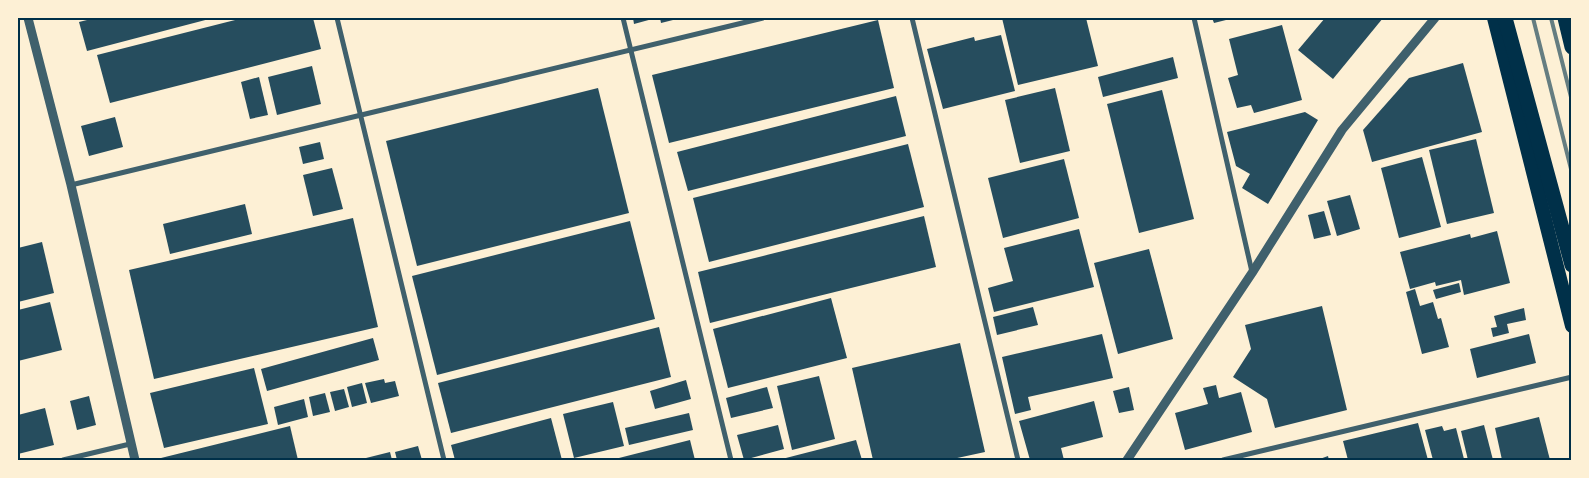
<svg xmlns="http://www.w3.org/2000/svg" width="1589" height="478" viewBox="0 0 1589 478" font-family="'Times New Roman',serif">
  <rect width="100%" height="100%" fill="#fdf0d5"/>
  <g fill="#264d5e">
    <path d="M95 18H213L87 51 79 22Z"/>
    <path d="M243 18H313L321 49 110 103 97 55Z"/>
    <path d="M633 18H656L634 24Z"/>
    <path d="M660 18H681L661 23Z"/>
    <path d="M1002 18H1086L1098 66 1018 85Z"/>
    <path d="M1212 18H1234L1214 23Z"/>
    <path d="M1325 18H1383L1333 79 1298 50Z"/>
    <path d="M878 20 894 88 669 143 652 75Z"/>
    <path d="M1282 25 1302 100 1254 113 1251 105 1237 108 1228 78 1238 75 1229 39Z"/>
    <path d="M1001 35 1015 91 943 109 927 49 974 37 975 41Z"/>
    <path d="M1173 57 1178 78 1103 97 1098 77Z"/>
    <path d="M1463 63 1482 132 1372 162 1363 130 1409 78Z"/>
    <path d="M312 66 321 104 277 115 268 77Z"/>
    <path d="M259 77 268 115 250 119 241 82Z"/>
    <path d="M598 88 629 213 417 266 386 141Z"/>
    <path d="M1055 88 1070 151 1020 163 1005 100Z"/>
    <path d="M1162 90 1194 219 1139 233 1107 104Z"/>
    <path d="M896 96 906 136 688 191 677 152Z"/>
    <path d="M1305 112 1318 120 1268 204 1242 188 1250 174 1236 166 1227 132Z"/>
    <path d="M115 117 123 147 89 156 81 126Z"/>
    <path d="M1476 139 1494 213 1447 224 1429 150Z"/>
    <path d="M320 142 324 159 303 164 299 147Z"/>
    <path d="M908 144 924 207 709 262 693 198Z"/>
    <path d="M1422 157 1441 227 1399 238 1381 168Z"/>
    <path d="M1064 159 1079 218 1003 238 988 178Z"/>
    <path d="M332 168 343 209 313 216 303 175Z"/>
    <path d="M1350 195 1360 229 1337 236 1327 201Z"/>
    <path d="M245 204 252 234 170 254 163 224Z"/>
    <path d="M1324 211 1331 235 1314 239 1308 215Z"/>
    <path d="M924 216 936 267 710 323 698 272Z"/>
    <path d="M353 218 378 327 154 379 129 270Z"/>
    <path d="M630 221 655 319 437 375 412 276Z"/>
    <path d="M1079 229 1094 287 994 312 988 288 1013 281 1004 248Z"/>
    <path d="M1497 231 1510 283 1464 295 1461 280 1436 286 1435 282 1410 289 1400 252 1470 234 1471 238Z"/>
    <path d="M42 242 54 293 18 302V248Z"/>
    <path d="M1149 249 1173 339 1118 354 1094 263Z"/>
    <path d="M1459 283 1461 292 1436 299 1433 290Z"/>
    <path d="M1415 289 1420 306 1433 302 1438 319 1441 318 1449 347 1422 354 1406 292Z"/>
    <path d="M831 298 847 358 728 388 713 329Z"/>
    <path d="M50 302 62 350 18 361V310Z"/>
    <path d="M1322 306 1347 410 1275 428 1267 399 1233 377 1251 349 1245 325Z"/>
    <path d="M1033 307 1038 325 997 335 993 317Z"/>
    <path d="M1524 308 1526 320 1507 324 1509 333 1493 337 1491 328 1497 327 1494 316Z"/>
    <path d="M659 327 671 377 451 433 438 383Z"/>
    <path d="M1102 334 1113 378 1028 397 1031 410 1015 414 1002 357Z"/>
    <path d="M1529 334 1536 363 1477 378 1470 349Z"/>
    <path d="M373 338 379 360 267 391 261 369Z"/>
    <path d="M960 343 985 452 948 460H873L852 368Z"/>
    <path d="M254 368 268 424 164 448 150 393Z"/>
    <path d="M819 376 835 439 792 450 777 386Z"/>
    <path d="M384 379 385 383 395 381 399 396 371 403 365 383Z"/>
    <path d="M686 380 691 399 655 409 650 391Z"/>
    <path d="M362 383 367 403 352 407 347 387Z"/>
    <path d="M1216 385 1219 398 1241 392 1252 432 1185 450 1175 413 1208 404 1203 388Z"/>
    <path d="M767 387 773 408 731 418 726 398Z"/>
    <path d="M1129 387 1134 410 1119 413 1113 391Z"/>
    <path d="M344 389 349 407 335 411 330 392Z"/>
    <path d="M325 393 330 412 313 416 309 397Z"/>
    <path d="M89 396 96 425 77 430 70 401Z"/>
    <path d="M304 399 308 417 278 425 274 407Z"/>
    <path d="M1094 401 1103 437 1061 448 1064 460H1030L1019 421Z"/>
    <path d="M613 402 624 446 574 458 563 414Z"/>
    <path d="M45 408 54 445 18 454V415Z"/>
    <path d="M689 413 693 430 629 445 625 428Z"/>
    <path d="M1539 417 1550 460H1502L1495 428Z"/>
    <path d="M551 418 562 460H455L451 445Z"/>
    <path d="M1418 423 1428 460H1348L1343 441Z"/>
    <path d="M778 425 784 449 744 460 737 435Z"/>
    <path d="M1484 425 1493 460H1468L1461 431Z"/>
    <path d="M290 426 298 460H162L161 458Z"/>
    <path d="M1442 426 1444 431 1456 428 1464 459 1433 460 1425 430Z"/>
    <path d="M690 440 695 460H611Z"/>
    <path d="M856 440 862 460H778Z"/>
    <path d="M418 446 422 460H397L395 452Z"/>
    <path d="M390 452 392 460H358Z"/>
    <path d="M1328 456 1329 460H1317Z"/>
  </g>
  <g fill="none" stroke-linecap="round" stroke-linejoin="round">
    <g stroke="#3f606c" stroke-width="5">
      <path d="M337 18 444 460"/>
      <path d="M623 18 731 460"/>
      <path d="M912 18 1018 460"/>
      <path d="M1194 18 1252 272"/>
      <path d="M71 185 763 18"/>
      <path d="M63 460 130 444"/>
      <path d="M1223 460 1572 377"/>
    </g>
    <g stroke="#3f606c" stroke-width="9">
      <path d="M28 18 71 185 135 460"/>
      <path d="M1127 460 1252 273 1342 130 1435 18"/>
    </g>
    <path stroke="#003049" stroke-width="14" d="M1494 18 1572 326"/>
    <g stroke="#003049" stroke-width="15">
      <path d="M1505 18 1572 265"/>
      <path d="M1565 18 1572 47"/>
    </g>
    <g stroke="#657d81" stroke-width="4">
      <path d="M1533 18 1572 173"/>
      <path d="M1551 18 1572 101"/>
    </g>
  </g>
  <rect width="1589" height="478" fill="none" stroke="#fdf0d5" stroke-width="38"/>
  <rect x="19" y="19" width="1551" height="440" fill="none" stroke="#003049" stroke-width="2"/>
</svg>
